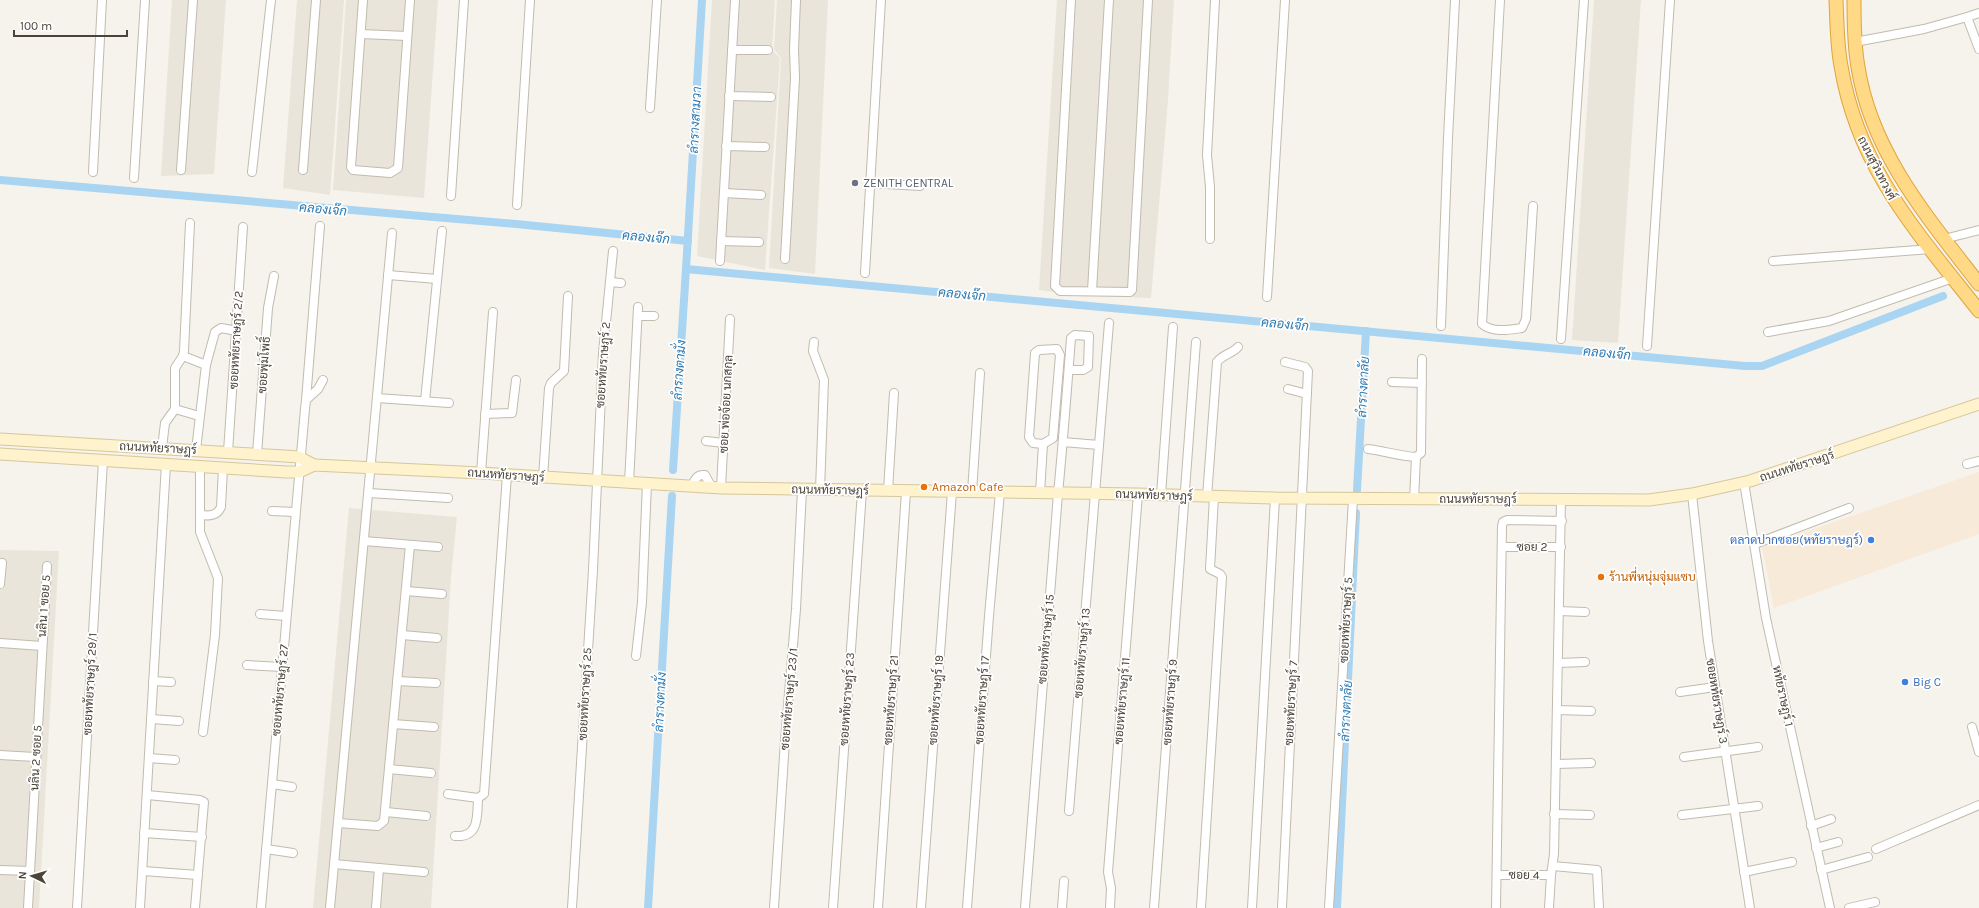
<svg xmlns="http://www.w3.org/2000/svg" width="1979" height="908" viewBox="0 0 1979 908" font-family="Karla,Sarabun,sans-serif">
  <rect width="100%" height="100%" fill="#f6f3ec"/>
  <g fill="#eae5da">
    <path d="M172 0H226L214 174 161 176Z"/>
    <path d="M297 0H344L330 195 283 188Z"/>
    <path d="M346 0H438L424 198 333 190Z"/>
    <path d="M712 0H775L772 50 780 58 765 270 697 256Z"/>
    <path d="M777 0H828L815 274 769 268 781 58 774 49Z"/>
    <path d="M1057 0H1174L1168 100 1151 298 1076 295 1039 290Z"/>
    <path d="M1594 0H1641L1618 343 1572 340Z"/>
    <path d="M349 508 457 517 451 577 431 908H313Z"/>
    <path d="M0 550 59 551 39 908H0Z"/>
  </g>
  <path fill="#f7ead8" d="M1979 472V534L1774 608 1762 547Z"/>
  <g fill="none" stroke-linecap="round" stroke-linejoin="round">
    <g stroke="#a9d4f2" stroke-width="8">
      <path d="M702 0 686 269 1745 366H1762L1943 296"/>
      <path d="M0 180 516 224 688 241"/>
      <path d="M673 470 686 269"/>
      <path d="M1357 490 1366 331"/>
      <path d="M648 908 672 496"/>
      <path d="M1337 908 1356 513"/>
    </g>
    <defs>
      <g id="minor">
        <path d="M363 0 351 167 353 170 390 173 398 168 410 0"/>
        <path d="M1071 0 1055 286 1060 291 1130 292 1132 290 1148 0"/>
        <path d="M1500 0 1482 324C1493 333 1508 330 1522 328L1526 319 1533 206"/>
        <path d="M1979 13 1967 17 1979 49"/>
        <path d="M361 34 407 36"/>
        <path d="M1855 42 1924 29 1967 17"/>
        <path d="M732 50H768"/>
        <path d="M729 96 771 97"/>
        <path d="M650 108 657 0"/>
        <path d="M726 146 765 147"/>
        <path d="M181 170 193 0"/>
        <path d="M303 170 316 0"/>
        <path d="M93 172 102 0"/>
        <path d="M252 172 271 0"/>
        <path d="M134 178 145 0"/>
        <path d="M870 183 920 186"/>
        <path d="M724 193 761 195"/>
        <path d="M451 196 464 0"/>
        <path d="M517 205 530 0"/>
        <path d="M1210 239V187L1207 155 1215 0"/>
        <path d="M1944 239 1979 230"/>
        <path d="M721 241 759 242"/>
        <path d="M785 259 795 78 794 49 796 0"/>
        <path d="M720 261 735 0"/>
        <path d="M1773 261 1931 249"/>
        <path d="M865 273 881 0"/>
        <path d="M388 275 437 279"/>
        <path d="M610 282 621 283"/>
        <path d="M1092 291 1109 0"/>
        <path d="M1267 297 1285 0"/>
        <path d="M638 316H654"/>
        <path d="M1441 326 1448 138 1455 0"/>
        <path d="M1768 332 1829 321 1953 278"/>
        <path d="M1561 339 1584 0"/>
        <path d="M814 342 813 351 824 380 820 490"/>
        <path d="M1647 346 1670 0"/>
        <path d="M1057 349 1060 355 1053 438 1043 444 1033 443 1029 437 1035 353 1039 350Z"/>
        <path d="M183 356 206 365 196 450"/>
        <path d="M206 365 215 332 221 328 237 331"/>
        <path d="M1392 382 1422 383"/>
        <path d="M1288 389 1307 394"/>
        <path d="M377 398 449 403"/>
        <path d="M306 400 320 226"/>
        <path d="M425 401 442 231"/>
        <path d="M175 409 199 416"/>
        <path d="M485 414 512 413 516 380"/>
        <path d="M706 441 724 443"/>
        <path d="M1063 442 1099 445"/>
        <path d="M162 448 165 423 175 409V368L183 356 184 351 190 223"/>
        <path d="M1368 449C1385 451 1399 456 1416 457"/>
        <path d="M228 452 243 227"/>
        <path d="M257 454 268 308 274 276"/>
        <path d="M1967 464 1979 461"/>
        <path d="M200 467V532L218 578 215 635 203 732"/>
        <path d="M481 473 493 312"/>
        <path d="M543 478 549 388 551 383 564 371 568 296"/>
        <path d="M1744 482 1766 618 1830 908"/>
        <path d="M629 483 638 307"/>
        <path d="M691 487C695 480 696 474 705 475L712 488"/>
        <path d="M721 488 730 319"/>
        <path d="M888 491 894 393"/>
        <path d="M972 492 980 373"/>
        <path d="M369 493 448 498"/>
        <path d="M1040 493 1043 444"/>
        <path d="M1692 494 1708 641 1750 908"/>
        <path d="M1161 495 1173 327"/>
        <path d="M1207 497 1217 362C1223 354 1232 354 1238 347"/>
        <path d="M1414 500 1416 457 1421 453 1422 359"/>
        <path d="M272 511 295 512"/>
        <path d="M201 515C210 516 217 516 221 507L223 468"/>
        <path d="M364 541 438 547"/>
        <path d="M1755 544 1849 508"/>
        <path d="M1502 547H1561"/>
        <path d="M0 584 2 563"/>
        <path d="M406 591 442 594"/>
        <path d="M1559 611 1585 612"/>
        <path d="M260 614 286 616"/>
        <path d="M402 635 437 638"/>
        <path d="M0 643 42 646"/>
        <path d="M636 656 642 602 647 483"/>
        <path d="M1558 663 1585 662"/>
        <path d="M247 665 282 667"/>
        <path d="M153 681 171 682"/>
        <path d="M397 681 436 683"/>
        <path d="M1680 692 1715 687"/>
        <path d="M1557 710 1591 711"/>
        <path d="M151 719 179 721"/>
        <path d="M393 724 434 727"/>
        <path d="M1972 727 1979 752"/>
        <path d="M0 755 35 757"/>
        <path d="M1684 757 1758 747"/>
        <path d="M149 758 175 760"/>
        <path d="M1556 764 1591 763"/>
        <path d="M389 769 431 773"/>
        <path d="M272 784 292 787"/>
        <path d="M448 794 478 798 484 794 507 475"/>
        <path d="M147 795 200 800 204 802 195 908"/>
        <path d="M1069 811 1109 323"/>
        <path d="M386 812 426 816"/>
        <path d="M1554 814 1590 815"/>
        <path d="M1682 815 1758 806"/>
        <path d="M338 823 378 826 384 821 410 545"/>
        <path d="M1811 826 1831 819"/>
        <path d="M144 833 202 837"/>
        <path d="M455 836C480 838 477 815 478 798"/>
        <path d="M1816 848 1838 842"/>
        <path d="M266 849 293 853"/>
        <path d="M1876 849 1979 805"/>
        <path d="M334 864 379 868 376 908"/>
        <path d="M1553 866 1597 870 1599 908"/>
        <path d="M379 868 424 872"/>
        <path d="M0 870 30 871"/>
        <path d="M1821 870 1868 857"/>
        <path d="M143 871 198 875"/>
        <path d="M1744 872 1792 862"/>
        <path d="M1497 875H1551"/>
        <path d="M28 908 47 566"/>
        <path d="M77 908 103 461"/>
        <path d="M140 908 166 464"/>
        <path d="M261 908 305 409 306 400 318 389 323 380"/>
        <path d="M330 908 392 233"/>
        <path d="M572 908 593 570 603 353 613 251"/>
        <path d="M774 908 785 741 796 609 802 490"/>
        <path d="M833 908 862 491"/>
        <path d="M878 908 906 492"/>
        <path d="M921 908 952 492"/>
        <path d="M967 908 989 616 1000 492"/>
        <path d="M1025 908 1058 494C1063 442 1067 390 1071 338L1075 335 1089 336 1088 367 1083 370H1069"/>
        <path d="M1062 908 1064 881"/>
        <path d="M1110 908 1111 888 1108 872 1138 494"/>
        <path d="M1154 908 1196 342"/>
        <path d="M1201 908 1222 577 1220 574 1210 569 1214 497"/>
        <path d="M1252 908 1275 498"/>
        <path d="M1282 908 1308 371 1305 367 1285 362"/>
        <path d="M1329 908 1353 499"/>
        <path d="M1496 908 1502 526 1503 522 1507 520 1562 521"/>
        <path d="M1549 908 1551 875 1554 854 1561 500"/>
        <path d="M1849 908 1875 902"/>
      </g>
      <g id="secondary">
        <path d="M0 439 285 456 299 457 314 465"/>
        <path d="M0 454 286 472H299L314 465 481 473 721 488 1138 494 1275 498 1649 500 1692 494 1750 481 1979 404"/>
      </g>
      <g id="trunk">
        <path d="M1836 0C1837 22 1837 45 1841 66 1858 169 1918 233 1979 311"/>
        <path d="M1854 0C1854 22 1854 45 1858 67 1871 152 1928 218 1979 284"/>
      </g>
    </defs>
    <use href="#minor" stroke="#c2bbae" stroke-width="10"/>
    <use href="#secondary" stroke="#d6c79b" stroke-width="13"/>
    <use href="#trunk" stroke="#e0a43c" stroke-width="15"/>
    <use href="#minor" stroke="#fff" stroke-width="8"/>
    <use href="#secondary" stroke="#fff3cd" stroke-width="11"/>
    <use href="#trunk" stroke="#ffd985" stroke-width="13"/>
  </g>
  <circle fill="#6b7280" stroke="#fff" stroke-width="1.5" cx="855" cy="183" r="4"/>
  <g fill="#e8710a" stroke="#fff" stroke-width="1.5">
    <circle cx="924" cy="487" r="4"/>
    <circle cx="1601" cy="577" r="4"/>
  </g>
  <g fill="#3f7fe0" stroke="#fff" stroke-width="1.5">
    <circle cx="1871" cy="540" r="4"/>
    <circle cx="1905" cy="682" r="4"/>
  </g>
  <g text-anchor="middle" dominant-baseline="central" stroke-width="3.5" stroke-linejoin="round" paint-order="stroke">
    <g font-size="12" fill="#4b4439" stroke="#fff">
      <text transform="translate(1877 168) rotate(63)">ถนนสุวินทวงศ์</text>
      <text transform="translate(236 340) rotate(-87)">ซอยหทัยราษฎร์ 2/2</text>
      <text transform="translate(264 365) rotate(-86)">ซอยพุ่มโพธิ์</text>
      <text transform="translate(603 365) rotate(-86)">ซอยหทัยราษฎร์ 2</text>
      <text transform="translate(726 404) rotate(-87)">ซอย พ่อจ้อย นกสกุล</text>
      <text transform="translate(158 448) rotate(3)">ถนนหทัยราษฎร์</text>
      <text transform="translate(1797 466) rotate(-18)">ถนนหทัยราษฎร์</text>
      <text transform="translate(506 475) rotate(4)">ถนนหทัยราษฎร์</text>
      <text transform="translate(830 490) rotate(1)">ถนนหทัยราษฎร์</text>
      <text transform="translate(1154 495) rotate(2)">ถนนหทัยราษฎร์</text>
      <text x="1478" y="499">ถนนหทัยราษฎร์</text>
      <text x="1532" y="547">ซอย 2</text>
      <text transform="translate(44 606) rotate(-86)">นลิน 1 ซอย 5</text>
      <text transform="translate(1346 620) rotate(-87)">ซอยหทัยราษฎร์ 5</text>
      <text transform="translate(1046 639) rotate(-85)">ซอยหทัยราษฎร์ 15</text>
      <text transform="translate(1082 653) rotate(-85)">ซอยหทัยราษฎร์ 13</text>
      <text transform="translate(90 684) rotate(-87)">ซอยหทัยราษฎร์ 29/1</text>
      <text transform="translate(280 690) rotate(-85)">ซอยหทัยราษฎร์ 27</text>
      <text transform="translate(585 694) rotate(-87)">ซอยหทัยราษฎร์ 25</text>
      <text transform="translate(1783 696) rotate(78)">หทัยราษฎร์ 1</text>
      <text transform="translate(789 699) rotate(-85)">ซอยหทัยราษฎร์ 23/1</text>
      <text transform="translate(847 699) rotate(-86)">ซอยหทัยราษฎร์ 23</text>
      <text transform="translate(891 700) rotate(-86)">ซอยหทัยราษฎร์ 21</text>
      <text transform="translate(936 700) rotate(-86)">ซอยหทัยราษฎร์ 19</text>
      <text transform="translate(982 700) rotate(-86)">ซอยหทัยราษฎร์ 17</text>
      <text transform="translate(1122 701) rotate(-85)">ซอยหทัยราษฎร์ 11</text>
      <text transform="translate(1717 701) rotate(81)">ซอยหทัยราษฎร์ 3</text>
      <text transform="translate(1170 702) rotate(-86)">ซอยหทัยราษฎร์ 9</text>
      <text transform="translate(1291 703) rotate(-87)">ซอยหทัยราษฎร์ 7</text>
      <text transform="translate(36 758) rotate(-87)">นลิน 2 ซอย 5</text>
      <text transform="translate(1524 875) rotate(1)">ซอย 4</text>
    </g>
    <g font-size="12" fill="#5b616d" stroke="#fff" text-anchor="start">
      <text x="863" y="183">ZENITH CENTRAL</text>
    </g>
    <g font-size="12" fill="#c56008" stroke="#fff" text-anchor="start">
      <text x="932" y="487">Amazon Cafe</text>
      <text x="1609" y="577">ร้านพี่หนุ่มจุ่มแซบ</text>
    </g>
    <g font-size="12" fill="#366cbe" stroke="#fff" text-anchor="end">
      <text x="1863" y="540">ตลาดปากซอย(หทัยราษฎร์)</text>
      <text x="1913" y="682" text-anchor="start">Big C</text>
    </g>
    <g font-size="13" font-style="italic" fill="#2e7ab2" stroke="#fff">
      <text transform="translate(695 120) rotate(-87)">ลำรางสามวา</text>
      <text transform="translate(323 209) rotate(5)">คลองเจ๊ก</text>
      <text transform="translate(646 237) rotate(5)">คลองเจ๊ก</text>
      <text transform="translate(962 294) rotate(5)">คลองเจ๊ก</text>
      <text transform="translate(1285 324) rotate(5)">คลองเจ๊ก</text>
      <text transform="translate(1607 353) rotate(5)">คลองเจ๊ก</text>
      <text transform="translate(679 370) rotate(-86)">ลำรางตามั่ง</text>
      <text transform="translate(1363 387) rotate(-87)">ลำรางตาลัย</text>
      <text transform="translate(660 702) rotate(-87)">ลำรางตามั่ง</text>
      <text transform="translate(1346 711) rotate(-87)">ลำรางตาลัย</text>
    </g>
  </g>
  <g transform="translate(32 876) rotate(275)" stroke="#ffffff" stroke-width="3" paint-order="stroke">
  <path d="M0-3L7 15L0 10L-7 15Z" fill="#4b4439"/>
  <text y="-6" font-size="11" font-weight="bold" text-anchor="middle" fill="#4b4439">N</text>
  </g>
  <path d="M14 30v6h113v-6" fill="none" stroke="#4b4439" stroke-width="2"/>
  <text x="20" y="30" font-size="12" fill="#4b4439" stroke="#ffffff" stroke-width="3" paint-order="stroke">100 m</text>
</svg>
